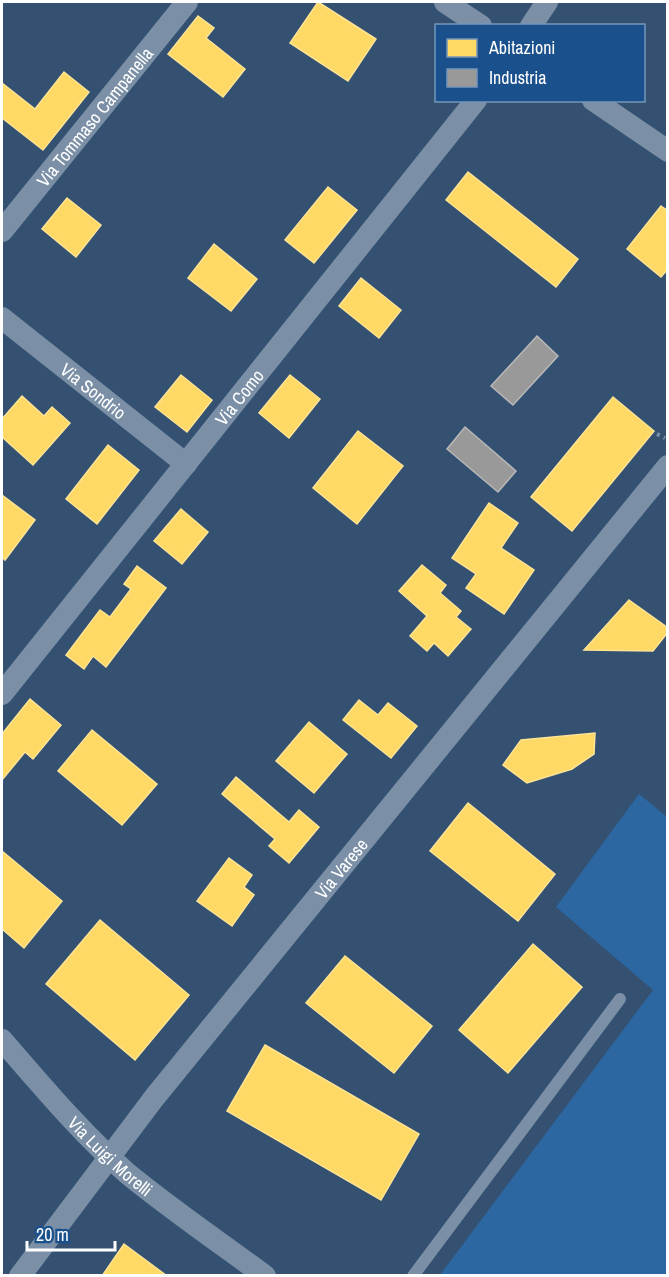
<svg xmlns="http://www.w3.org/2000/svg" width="669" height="1277" viewBox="0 0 669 1277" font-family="'Archivo Narrow',sans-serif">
  <rect width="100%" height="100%" fill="#345172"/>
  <path fill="#2d67a2" d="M639 794 667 817V1275H440L653 990 556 907Z"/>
  <g fill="#ffd966" stroke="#ffe494" stroke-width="1.5">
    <path d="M318 2 376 39 348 81 290 43Z"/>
    <path d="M198 16 214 28 206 38 245 69 223 97 168 54Z"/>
    <path d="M64 72 89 92 43 150 2 118V83L35 109Z"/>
    <path d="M468 172 578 259 556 287 446 200Z"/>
    <path d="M328 187 357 210 314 263 285 240Z"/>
    <path d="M67 198 101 225 76 257 42 229Z"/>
    <path d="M661 206 668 211V269L661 277 627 249Z"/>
    <path d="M214 244 257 279 231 311 188 278Z"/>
    <path d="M361 278 401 310 379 338 339 306Z"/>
    <path d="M181 375 212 400 187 432 155 407Z"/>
    <path d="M290 375 320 399 289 438 259 413Z"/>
    <path d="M22 396 44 416 52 407 70 423 33 465 2 437V419Z"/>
    <path d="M613 397 654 431 572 531 531 497Z"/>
    <path d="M358 431 403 466 357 524 313 488Z"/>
    <path d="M108 445 139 470 97 524 66 499Z"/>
    <path d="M2 495 35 520 5 560 2 557Z"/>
    <path d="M489 503 518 523 501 548 534 570 504 614 466 588 476 574 452 558Z"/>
    <path d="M181 509 208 532 182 564 154 541Z"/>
    <path d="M422 565 446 585 440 593 461 611 456 617 471 629 448 656 434 643 427 651 410 636 427 616 399 591Z"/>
    <path d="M137 566 166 588 106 667 93 656 84 669 66 655 100 610 110 617 131 589 124 584Z"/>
    <path d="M629 600 668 628V632L653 651 584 650Z"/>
    <path d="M30 699 61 725 33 759 25 752 2 780V734Z"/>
    <path d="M359 700 378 715 388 703 417 726 391 758 343 720Z"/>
    <path d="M309 722 347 754 314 793 276 761Z"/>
    <path d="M92 730 157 784 122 825 58 771Z"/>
    <path d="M595 733 594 754 572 769 527 783 503 765 521 740Z"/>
    <path d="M236 777 289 822 299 810 319 827 289 863 269 846 275 839 222 794Z"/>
    <path d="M468 803 555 874 518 921 430 851Z"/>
    <path d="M2 851 62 901 24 948 2 929Z"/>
    <path d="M229 858 252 875 244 887 254 895 232 926 197 901Z"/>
    <path d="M100 920 189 995 135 1060 46 984Z"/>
    <path d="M533 944 582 987 508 1073 459 1030Z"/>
    <path d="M345 956 432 1026 394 1073 306 1003Z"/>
    <path d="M265 1045 419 1134 381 1200 227 1111Z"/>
    <path d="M124 1244 167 1276H102Z"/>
  </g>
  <g fill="#999" stroke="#b8b8b8" stroke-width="1.5">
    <path d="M537 336 558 356 513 405 491 386Z"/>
    <path d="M465 427 516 471 498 492 447 449Z"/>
  </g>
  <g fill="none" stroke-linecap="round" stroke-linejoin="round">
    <path stroke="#7b90a6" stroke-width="4" stroke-dasharray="3 4.5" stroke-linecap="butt" d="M657 434 665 438"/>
    <path stroke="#7b90a6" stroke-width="12" d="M413 1276 620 999"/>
    <g stroke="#7b90a6" stroke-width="22">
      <path d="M445 2 481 26"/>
      <path d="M531 26 547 2"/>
      <path d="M593 100 668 151"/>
      <path id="s1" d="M2 231 187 2"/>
      <path id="s2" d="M2 318 186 464"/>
      <path id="s3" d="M2 694 476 100"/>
      <path id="s4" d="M2 1040C42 1086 82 1134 128 1174 172 1210 219 1242 265 1276"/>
      <path id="s5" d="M20 1276 154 1098 668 466"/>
    </g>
  </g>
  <g text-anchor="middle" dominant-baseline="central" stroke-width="6" stroke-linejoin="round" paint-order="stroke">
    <g font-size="18" fill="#fff" stroke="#1a508c">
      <text stroke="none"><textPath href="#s1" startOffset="147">Via Tommaso Campanella</textPath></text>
      <text stroke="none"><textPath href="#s2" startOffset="117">Via Sondrio</textPath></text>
      <text stroke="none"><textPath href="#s3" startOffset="380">Via Como</textPath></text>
      <text stroke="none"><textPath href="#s5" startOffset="519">Via Varese</textPath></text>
      <text stroke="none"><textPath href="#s4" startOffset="159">Via Luigi Morelli</textPath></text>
    </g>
  </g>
  <rect width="669" height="1277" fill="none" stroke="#ffffff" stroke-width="6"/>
  <rect x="435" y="24" width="210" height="78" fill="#1a508c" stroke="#7696ba" stroke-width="1.5"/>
  <rect x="447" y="39" width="30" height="18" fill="#ffd966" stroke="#7696ba" stroke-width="1.5"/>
  <text x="489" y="54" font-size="18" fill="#ffffff">Abitazioni</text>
  <rect x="447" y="69" width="30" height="18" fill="#999999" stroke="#7696ba" stroke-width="1.5"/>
  <text x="489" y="84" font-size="18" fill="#ffffff">Industria</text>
  <path d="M27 1241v9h88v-9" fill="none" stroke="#ffffff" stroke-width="3"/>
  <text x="36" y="1241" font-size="18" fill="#ffffff" stroke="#1a508c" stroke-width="4.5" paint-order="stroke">20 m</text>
</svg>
